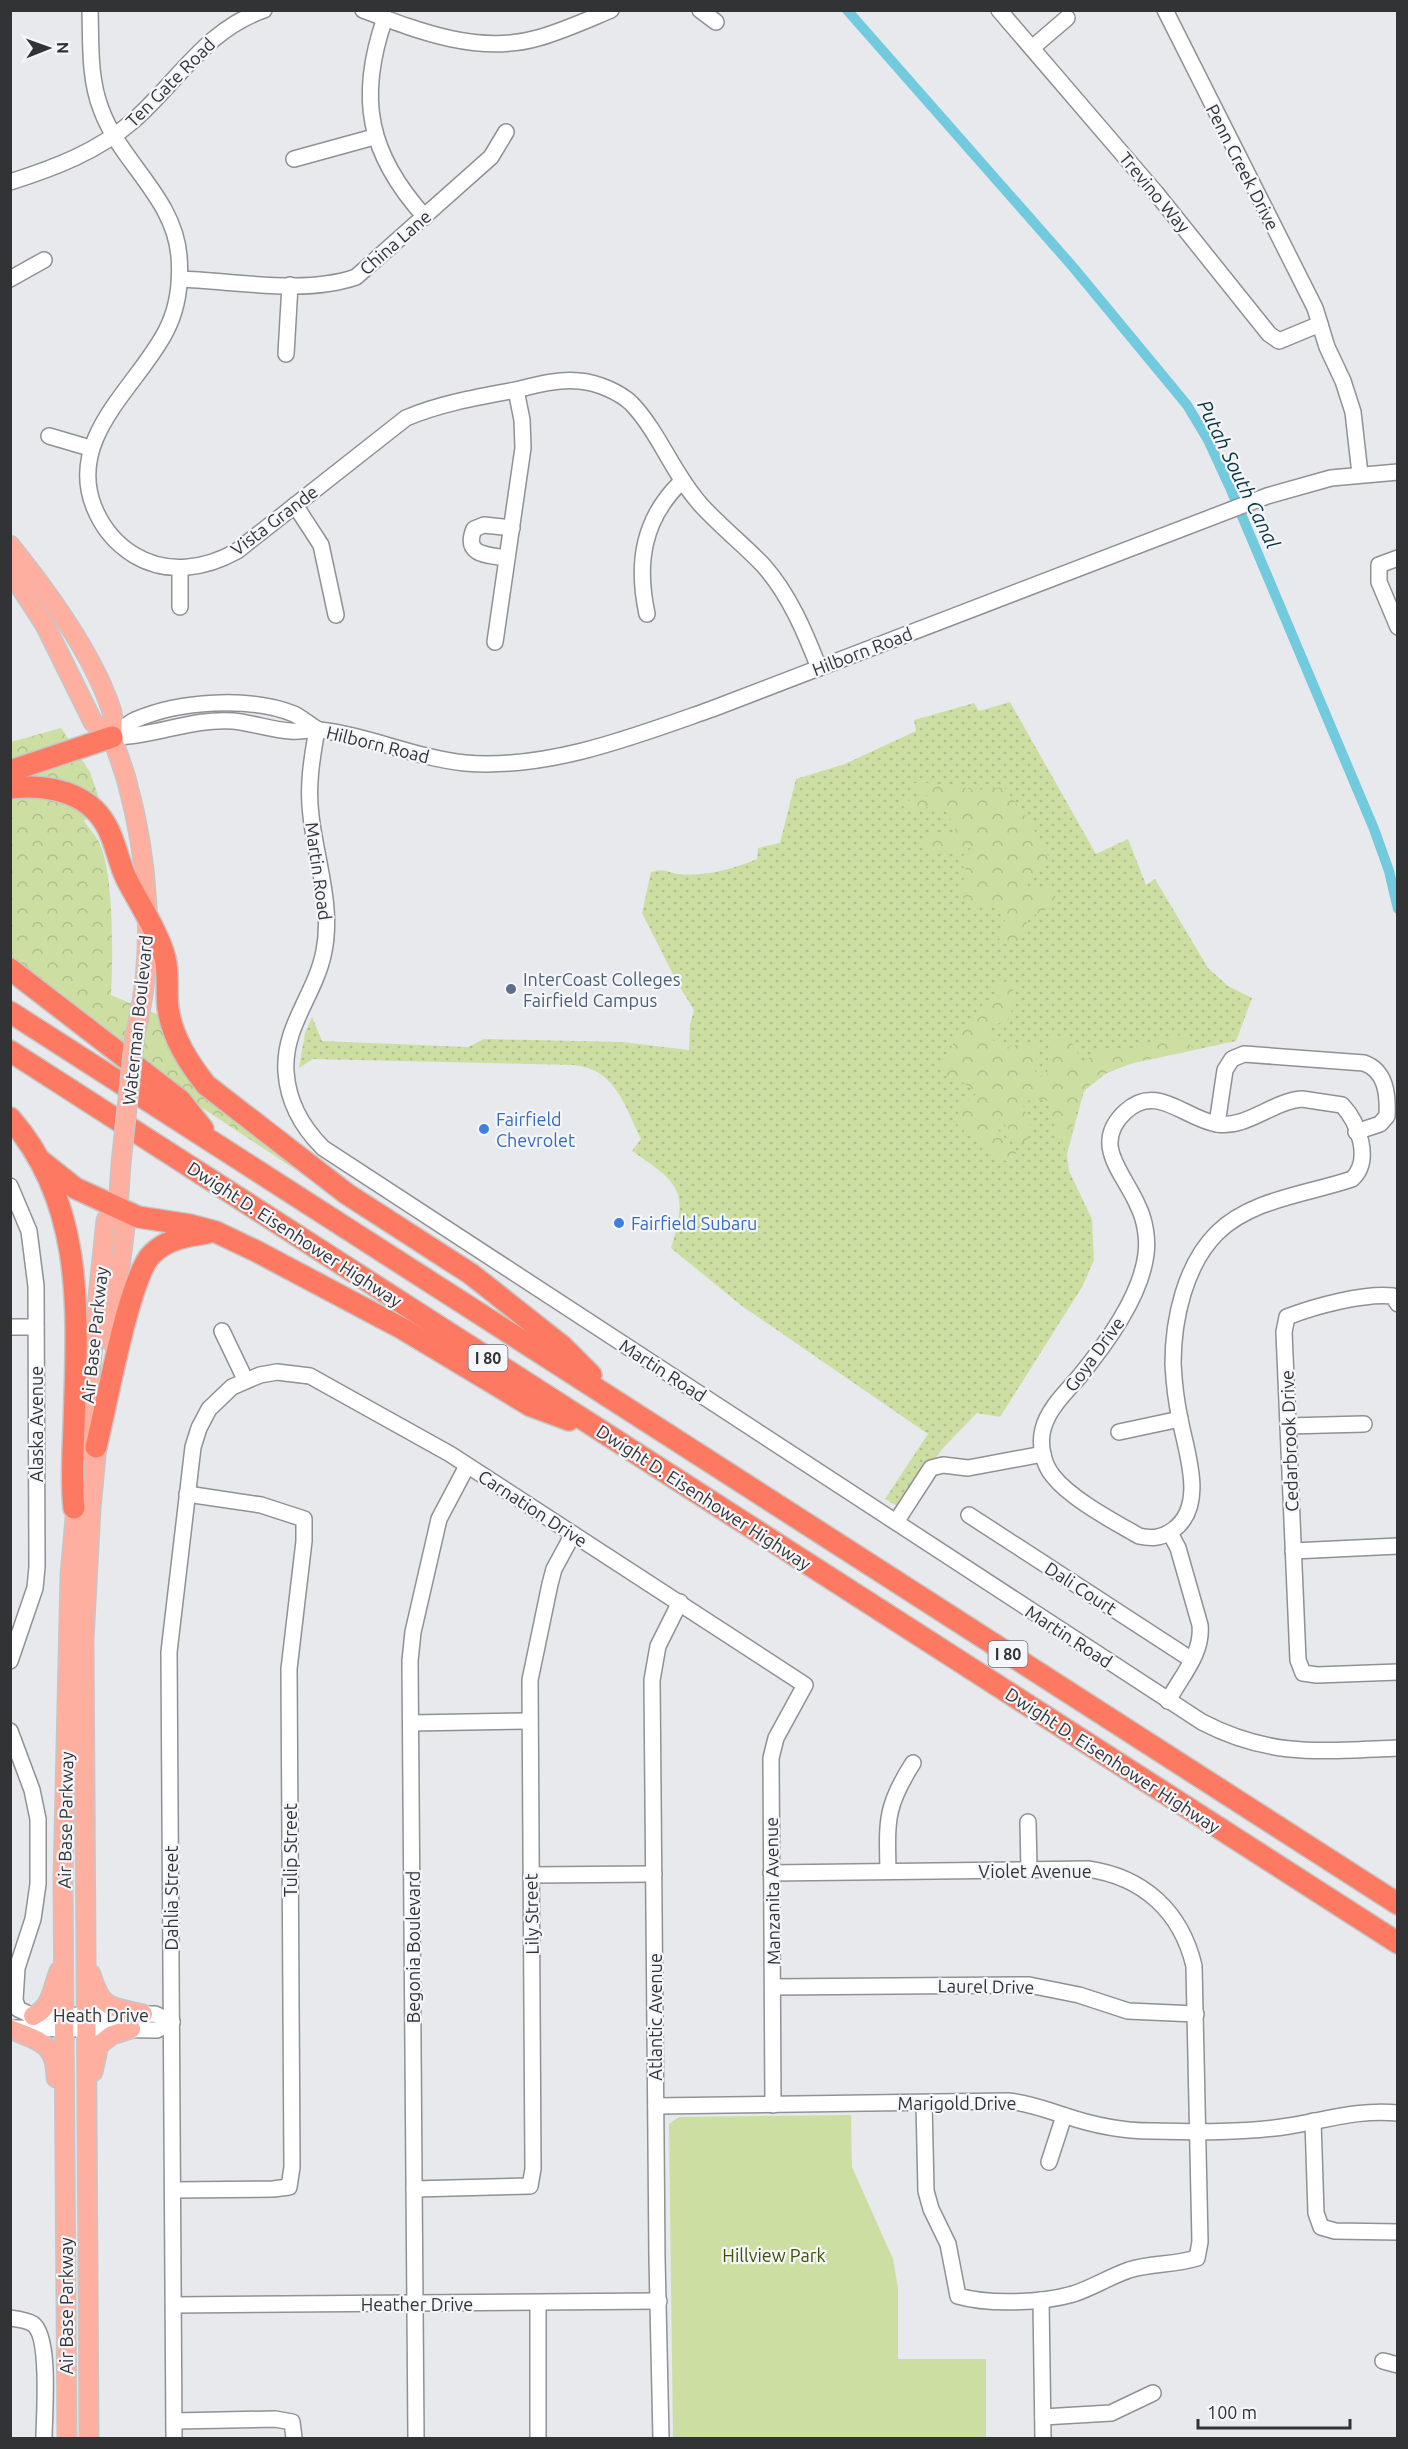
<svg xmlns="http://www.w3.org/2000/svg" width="1408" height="2449" viewBox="0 0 1408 2449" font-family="Ubuntu,sans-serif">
  <defs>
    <pattern id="grass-dots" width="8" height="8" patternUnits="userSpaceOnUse" patternTransform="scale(1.5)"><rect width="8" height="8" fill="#cddea2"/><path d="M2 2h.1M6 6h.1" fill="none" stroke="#b0bf8c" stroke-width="1.8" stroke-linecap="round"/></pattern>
    <pattern id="forest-crowns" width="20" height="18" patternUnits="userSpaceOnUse" patternTransform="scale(1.5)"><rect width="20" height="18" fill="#cddea2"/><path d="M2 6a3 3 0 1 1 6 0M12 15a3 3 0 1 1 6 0" fill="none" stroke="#b0bf8c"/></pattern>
  </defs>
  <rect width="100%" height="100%" fill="#e7e9ed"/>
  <path fill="url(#grass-dots)" d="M1010 702 1096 854 1128 839 1146 885 1155 879 1208 968 1228 986 1252 998 1236 1041 1129 1064 1105 1074 1084 1091 1067 1154 1069 1171 1092 1219 1094 1260 1082 1287 1000 1417 977 1413 943 1448 899 1507 885 1499 928 1434 742 1306 671 1248C689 1190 680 1184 632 1151L641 1139C625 1106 615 1069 574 1065L313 1059 299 1068 305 1033 312 1017 322 1041 468 1047 484 1039 622 1042 689 1050 690 1025 694 1010 678 984 642 913 651 872C663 868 667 872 678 874 704 877 733 869 757 859L758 848 780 843 796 779 845 764 916 731 914 720 974 703 979 711Z"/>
  <g fill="url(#forest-crowns)">
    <path d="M61 728 90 772 100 801 84 821C89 828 96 836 100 844 114 876 113 958 111 995L161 1016 169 1045 326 1190 11 981V742Z"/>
    <path d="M912 783H930L977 790 1004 787 1031 824 1050 859 1033 877 1020 882 1028 889 1056 888 1054 906 1028 918 1021 943 1005 944 999 939 1005 920 1000 907H980L965 901 958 889 968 872 958 861 971 848 932 855 923 840 936 833 953 837 956 827 946 812 926 807 907 812 900 801 933 799 917 790Z"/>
    <path d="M1003 981 1013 986V1007L1008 1020 988 1027 991 1039 1004 1048 1024 1043 1037 1046 1035 1077 1047 1076 1049 1039 1064 1035 1076 1048 1082 1067 1095 1051 1119 1048 1134 1050 1164 1037 1183 1035 1194 1050C1164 1057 1102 1063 1084 1092 1073 1109 1072 1135 1067 1154L1052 1117 1051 1101 1036 1099 1022 1102 1031 1128 1026 1143 1013 1140 1008 1128 999 1119 995 1127 1017 1151 1012 1162 997 1159 954 1122 961 1107 977 1093 964 1083 949 1079 942 1066 961 1028 976 1019 983 1005 999 998 995 988Z"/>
  </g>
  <path fill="#cddea2" d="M851 2115 852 2167 893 2259 898 2288V2359H986V2438H673L669 2124 679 2117Z"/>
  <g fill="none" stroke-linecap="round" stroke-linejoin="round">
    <path stroke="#71cade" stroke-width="10" d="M847 10 1073 267 1187 405 1208 440 1231 490 1374 829 1389 871 1398 909"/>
    <defs>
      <g id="minor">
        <path d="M90 10C91 44 89 78 101 109 120 162 174 197 179 256 181 282 178 308 166 331 138 386 66 437 94 507 102 527 116 544 134 555 167 575 205 569 237 551L406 418C442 403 478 397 516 390 536 385 557 379 579 381 596 382 620 392 632 404 660 434 673 474 701 505 720 526 743 544 763 565 789 594 805 632 819 668"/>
        <path d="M363 10C418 31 479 55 538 38 563 31 587 20 611 10"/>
        <path d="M700 10 716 22"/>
        <path d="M999 10 1156 193 1269 334 1279 341 1320 324"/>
        <path d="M1165 10 1315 308 1327 347 1343 381 1353 412 1360 474"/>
        <path d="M385 18C357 98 368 154 425 217"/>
        <path d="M1032 48 1067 18"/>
        <path d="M294 159 374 137"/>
        <path d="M10 182C54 168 97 152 133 121 177 83 205 30 264 10"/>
        <path d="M10 279 44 260"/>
        <path d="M180 279C235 281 305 295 356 277L491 157 506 132"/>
        <path d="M286 354 290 285"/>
        <path d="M49 436 90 448"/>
        <path d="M295 505 321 545 336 615"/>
        <path d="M507 558C488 555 463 556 474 529L484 525 512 528"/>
        <path d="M1398 558 1379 565V582L1398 627"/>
        <path d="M180 568V607"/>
        <path d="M647 614C636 563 643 519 681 482"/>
        <path d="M495 642 523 448 522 420 516 390"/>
        <path d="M317 729C312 758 307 786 311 816 316 860 333 906 324 951 316 994 283 1026 286 1072 288 1102 302 1127 323 1148L1202 1722C1271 1758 1322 1751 1398 1748"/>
        <path d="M112 737C154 737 191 718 233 721 253 723 272 730 291 731 300 732 310 729 319 730 368 735 415 758 465 763 549 770 635 736 712 709L1267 496 1331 478 1398 472"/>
        <path d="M112 737C119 731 127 724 135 720 178 701 250 696 294 714 302 718 310 725 317 729"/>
        <path d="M1302 1099 1342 1105C1359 1123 1372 1161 1352 1179 1308 1194 1251 1199 1217 1233 1185 1265 1173 1319 1173 1364 1174 1382 1176 1401 1180 1419 1186 1452 1207 1506 1173 1530 1162 1538 1152 1539 1139 1536 1113 1521 1071 1499 1053 1476 1043 1464 1039 1444 1043 1429 1048 1409 1066 1392 1079 1377 1105 1345 1141 1297 1146 1254 1148 1239 1145 1220 1138 1206 1125 1174 1090 1145 1125 1112 1156 1082 1185 1119 1217 1124 1246 1129 1273 1101 1302 1099Z"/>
        <path d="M1217 1124 1225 1070 1232 1059 1244 1054 1364 1063C1386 1071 1388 1094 1387 1116L1380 1124 1356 1132"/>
        <path d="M10 1186 29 1231 36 1286 37 1567 35 1588 10 1661"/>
        <path d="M1398 1304 1393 1296C1364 1293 1315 1306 1287 1317L1284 1332 1298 1660 1303 1673 1317 1675 1398 1672"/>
        <path d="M10 1327H36"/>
        <path d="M222 1331 245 1379"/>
        <path d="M1288 1426 1364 1424"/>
        <path d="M1119 1432 1180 1419"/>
        <path d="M969 1515 1192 1660"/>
        <path d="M896 1522 931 1468 943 1465 968 1468 1043 1454"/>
        <path d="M1293 1551 1398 1546"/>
        <path d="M1168 1701C1181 1676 1203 1654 1200 1625L1178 1548 1170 1533"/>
        <path d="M411 1723 530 1721"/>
        <path d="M10 1731 32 1790 38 1819V1884L33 1919 17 1968 15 2000 18 2009 33 2016"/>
        <path d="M1028 1822 1029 1870"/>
        <path d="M888 1871C887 1821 885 1807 913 1763"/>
        <path d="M771 1873 1088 1869C1143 1877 1181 1911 1194 1966L1200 2242 1197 2258C1175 2265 1151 2263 1129 2270 1109 2277 1092 2288 1073 2294 1042 2303 989 2305 958 2296L948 2244 931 2209 926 2191 924 2103"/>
        <path d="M531 1875 654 1874"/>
        <path d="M773 1987 1029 1985 1079 1995 1128 2011 1196 2014"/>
        <path d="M30 2016 155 2014 172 2022"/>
        <path d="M12 2028 157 2030 172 2022"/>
        <path d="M656 2106 1008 2101C1030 2103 1046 2110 1066 2116 1093 2125 1122 2131 1151 2131 1196 2132 1244 2133 1289 2126 1326 2120 1359 2109 1398 2113"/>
        <path d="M1313 2121 1316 2213 1321 2227 1335 2231 1398 2232"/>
        <path d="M1049 2162 1064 2116"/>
        <path d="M414 2189 530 2186 533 2169 530 1680 550 1584 554 1569 573 1534"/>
        <path d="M173 2190 273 2189 289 2187 292 2167 289 1669 304 1541V1519L261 1505 187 1494"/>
        <path d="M1041 2300 1043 2438"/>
        <path d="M538 2303V2438"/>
        <path d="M174 2305 659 2301"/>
        <path d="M10 2318C18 2319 27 2320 33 2324 51 2337 44 2415 44 2438"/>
        <path d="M1383 2361 1398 2365"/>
        <path d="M1043 2417 1111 2413 1153 2393"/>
        <path d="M174 2421 275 2419 292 2422 294 2438"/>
        <path d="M174 2438 169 1652 193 1447 199 1428 209 1409 232 1387 260 1375 277 1372 310 1376 450 1454 805 1685 776 1738 771 1758 773 2105"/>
        <path d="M416 2438 410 1661 413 1632 439 1519 467 1466"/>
        <path d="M661 2438 657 2258 652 1680 658 1646 680 1602"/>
      </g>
      <g id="major">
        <path d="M10 545C47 591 94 655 112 712 114 721 111 731 113 739 117 752 122 765 126 778 149 860 156 953 135 1035"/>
        <path d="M10 571 45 625 93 722 112 737"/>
        <path d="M111 1342 125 1227 118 1209 121 1163"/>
        <path d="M82 1452 106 1220 118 1209"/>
        <path d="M91 1974C102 2010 109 2006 143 2014"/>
        <path d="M33 2016C52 2007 52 1989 59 1971"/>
        <path d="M10 2029C38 2041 56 2042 56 2078"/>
        <path d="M93 2072 99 2045 112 2035 131 2029"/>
        <path d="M67 2438 63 1879 70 1576 77 1495"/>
        <path d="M89 2438 84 1639 91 1508 98 1435"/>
      </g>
      <g id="highway">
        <path d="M10 771 112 737"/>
        <path d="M10 788C46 784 87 791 106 825 116 842 118 862 127 880 139 903 159 934 165 958 169 974 166 992 168 1008 172 1037 188 1062 206 1085L347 1194 471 1274 562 1346 591 1375"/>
        <path d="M10 969 180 1100 203 1129"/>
        <path d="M10 1012 1398 1904"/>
        <path d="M10 1051 1398 1943"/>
        <path d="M10 1118C87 1206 77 1318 74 1426 73 1453 71 1481 74 1508"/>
        <path d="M41 1161 75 1188 138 1217 190 1225 216 1232 256 1251 403 1329 531 1406 569 1420"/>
        <path d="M96 1447C106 1408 129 1276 152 1254 167 1239 187 1236 207 1233"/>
      </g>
    </defs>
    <use href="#minor" stroke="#8f9195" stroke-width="18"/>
    <use href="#major" stroke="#c6c6c6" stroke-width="21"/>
    <use href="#highway" stroke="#c6c6c6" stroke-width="24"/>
    <use href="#minor" stroke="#fff" stroke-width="15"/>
    <use href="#major" stroke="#feafa0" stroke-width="18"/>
    <use href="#highway" stroke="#fe7961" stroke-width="21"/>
    <defs>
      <path id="major-bridge" d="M121 1163 135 1035"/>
    </defs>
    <use href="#major-bridge" stroke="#c6c6c6" stroke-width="21" stroke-linecap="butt"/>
    <use href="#major-bridge" stroke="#feafa0" stroke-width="18"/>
  </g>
  <circle fill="#5c6f8a" stroke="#f4f6fa" stroke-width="2" cx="511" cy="989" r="6"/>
  <g fill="#3f7fe0" stroke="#f4f6fa" stroke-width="2">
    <circle cx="484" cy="1129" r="6"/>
    <circle cx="619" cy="1223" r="6"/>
  </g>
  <g text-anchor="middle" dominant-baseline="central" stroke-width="4.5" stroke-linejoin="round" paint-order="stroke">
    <g fill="#f4f6fa" stroke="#6c6e70" stroke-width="1.5">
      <rect x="468.5" y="1345" width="39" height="26" rx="4.5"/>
      <rect x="988.5" y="1641" width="39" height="26" rx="4.5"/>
    </g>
    <g font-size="16" font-weight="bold" fill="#323335">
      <text x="488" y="1358">I 80</text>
      <text x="1008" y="1654">I 80</text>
    </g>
    <g font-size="18" fill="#323335" stroke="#f4f6fa">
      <text transform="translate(170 82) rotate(-45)">Ten Gate Road</text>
      <text transform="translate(1243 167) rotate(63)">Penn Creek Drive</text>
      <text transform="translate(1155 192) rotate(50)">Trevino Way</text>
      <text transform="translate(395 242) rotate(-41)">China Lane</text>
      <text transform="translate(274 520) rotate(-37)">Vista Grande</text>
      <text transform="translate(862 651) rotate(-21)">Hilborn Road</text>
      <text transform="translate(378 744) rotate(14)">Hilborn Road</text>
      <text transform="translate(319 871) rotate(82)">Martin Road</text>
      <text transform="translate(137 1020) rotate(-84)">Waterman Boulevard</text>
      <text transform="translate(295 1234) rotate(33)">Dwight D. Eisenhower Highway</text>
      <text transform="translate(94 1335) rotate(-84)">Air Base Parkway</text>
      <text transform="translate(1094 1354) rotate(-54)">Goya Drive</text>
      <text transform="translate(663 1370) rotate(33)">Martin Road</text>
      <text transform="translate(36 1424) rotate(-90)">Alaska Avenue</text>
      <text transform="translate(1289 1441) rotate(-92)">Cedarbrook Drive</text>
      <text transform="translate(704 1497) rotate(33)">Dwight D. Eisenhower Highway</text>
      <text transform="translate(533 1508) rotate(33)">Carnation Drive</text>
      <text transform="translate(1081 1588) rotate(33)">Dali Court</text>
      <text transform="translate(1069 1636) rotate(33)">Martin Road</text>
      <text transform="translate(1113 1760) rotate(33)">Dwight D. Eisenhower Highway</text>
      <text transform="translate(65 1820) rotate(-89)">Air Base Parkway</text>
      <text transform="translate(290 1850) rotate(-90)">Tulip Street</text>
      <text x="1035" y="1871">Violet Avenue</text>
      <text transform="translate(772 1891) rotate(-91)">Manzanita Avenue</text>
      <text transform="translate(171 1898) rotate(-90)">Dahlia Street</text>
      <text transform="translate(531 1914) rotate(-91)">Lily Street</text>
      <text transform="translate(413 1947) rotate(-90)">Begonia Boulevard</text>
      <text transform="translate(986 1986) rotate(1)">Laurel Drive</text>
      <text x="101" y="2015">Heath Drive</text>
      <text transform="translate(655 2017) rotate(-90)">Atlantic Avenue</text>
      <text x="957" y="2103">Marigold Drive</text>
      <text x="417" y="2304">Heather Drive</text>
      <text transform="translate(66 2306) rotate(-90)">Air Base Parkway</text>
    </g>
    <g font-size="18" fill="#4e5e75" stroke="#f4f6fa" text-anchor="start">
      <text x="523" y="979">InterCoast Colleges<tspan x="523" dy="21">Fairfield Campus</tspan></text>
    </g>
    <g font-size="18" fill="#366cbe" stroke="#f4f6fa" text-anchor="start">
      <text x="496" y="1119">Fairfield<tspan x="496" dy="21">Chevrolet</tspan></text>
      <text x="631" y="1223">Fairfield Subaru</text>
    </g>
    <g font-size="18" fill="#425001" stroke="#f4f6fa">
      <text x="774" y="2255">Hillview Park</text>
    </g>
    <g font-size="20" font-style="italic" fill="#06323b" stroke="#f4f6fa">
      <text transform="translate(1239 474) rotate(64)">Putah South Canal</text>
    </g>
  </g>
  <rect width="1408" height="2449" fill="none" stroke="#323335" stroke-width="24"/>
  <g transform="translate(48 48) rotate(89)" stroke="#f4f6fa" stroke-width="4.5" paint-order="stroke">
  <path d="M0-4.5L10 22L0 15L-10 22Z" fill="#323335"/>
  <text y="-9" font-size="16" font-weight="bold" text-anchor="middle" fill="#323335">N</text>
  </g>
  <path d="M1198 2419v9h152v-9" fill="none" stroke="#323335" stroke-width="3"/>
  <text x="1207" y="2419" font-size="18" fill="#323335" stroke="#f4f6fa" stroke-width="4.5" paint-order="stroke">100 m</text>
</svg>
